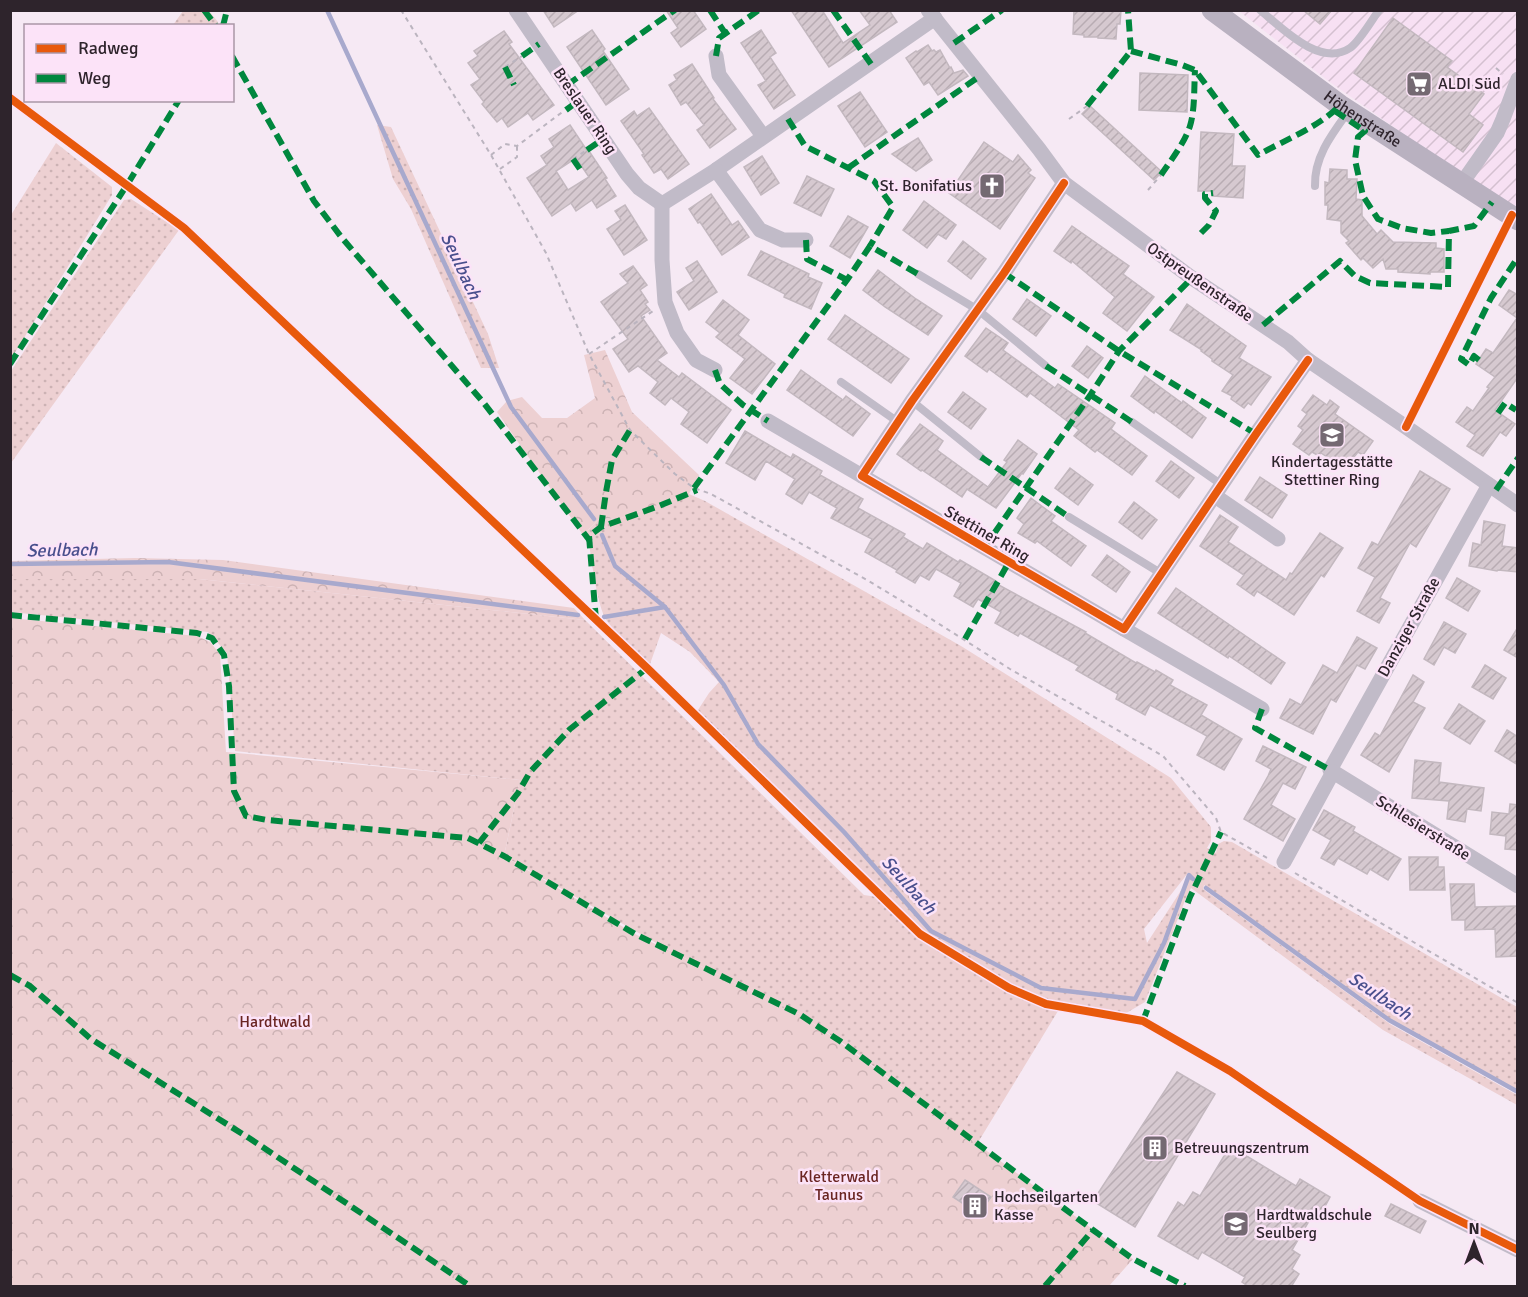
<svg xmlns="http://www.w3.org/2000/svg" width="1528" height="1297" viewBox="0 0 1528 1297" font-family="Signika,sans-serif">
  <defs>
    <pattern id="industrial-furrows" width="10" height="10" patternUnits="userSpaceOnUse" patternTransform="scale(1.5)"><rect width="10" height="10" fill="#f7e0f3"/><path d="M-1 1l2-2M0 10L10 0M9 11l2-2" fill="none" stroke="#d4c0d0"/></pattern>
    <pattern id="grass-dots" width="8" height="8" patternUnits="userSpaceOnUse" patternTransform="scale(1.5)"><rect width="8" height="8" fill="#edd0d2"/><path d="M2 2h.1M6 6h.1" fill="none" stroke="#ccb2b4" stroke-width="1.8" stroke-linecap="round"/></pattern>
    <pattern id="forest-crowns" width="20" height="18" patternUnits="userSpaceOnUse" patternTransform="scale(1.5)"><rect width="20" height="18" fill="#edd0d2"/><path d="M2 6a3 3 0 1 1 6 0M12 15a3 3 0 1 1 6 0" fill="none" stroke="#ccb2b4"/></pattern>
    <pattern id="building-hatch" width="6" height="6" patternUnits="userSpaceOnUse" patternTransform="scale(1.5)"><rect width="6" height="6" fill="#d6c9d0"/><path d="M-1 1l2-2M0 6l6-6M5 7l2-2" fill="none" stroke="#b8acb3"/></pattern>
  </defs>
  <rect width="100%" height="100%" fill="#f6e9f4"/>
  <path fill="url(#industrial-furrows)" d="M1239 11H1517V214L1327 80Z"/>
  <g fill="url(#grass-dots)" fill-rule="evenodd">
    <path d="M183 11H209L218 22V25H173Z"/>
    <path d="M377 125 391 127 488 334 499 368H481L411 209 393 179Z"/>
    <path d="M56 143 112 187V195L11 359V215Z"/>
    <path d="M131 199 179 230 11 463V371L124 200Z"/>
    <path d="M689 494 705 501 961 646 1171 778 1211 827V841L1207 848 1216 853 1218 844 1224 841 1232 842 1517 1007V1090L1390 1019 1204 885 1203 889 1390 1024 1517 1095V1105L1383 1030 1191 888 1186 898 1145 1002 1123 1015 1055 1002 988 975 913 925 698 710 709 693 719 682 690 652 661 633 650 664C635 651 619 637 607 621 596 605 591 553 587 531L599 519 621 518ZM1188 873 1191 875 1147 943 1144 929Z"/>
    <path d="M11 579H199L585 620 864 895 877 897 915 935 1024 1000 1058 1011 977 1144 844 1044 799 1014 672 952 504 856 520 780 235 751 227 653 208 632 11 612Z"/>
  </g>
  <g fill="url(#forest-crowns)">
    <path d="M605 350 632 412 699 475 689 494 621 518 599 519 583 535 497 412 507 401 522 397 542 418H567L595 398 584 355Z"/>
    <path d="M135 558 223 560 574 608 585 620 199 579H11V561Z"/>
    <path d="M10 618 197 636 210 642 220 654 226 752 520 780 504 856 635 934 799 1014 837 1040 1133 1259 1109 1286H11Z"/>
  </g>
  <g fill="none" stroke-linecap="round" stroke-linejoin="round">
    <g stroke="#a8a9cd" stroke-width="4.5">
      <path d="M327 10 511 407 594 519"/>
      <path d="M602 535 615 566 665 607 724 685 758 744 844 832 931 931 1041 988 1135 999 1164 943 1189 875 1193 879"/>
      <path d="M10 564 168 562 578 615"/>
      <path d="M604 617 665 607"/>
      <path d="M1206 888 1389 1020 1518 1092"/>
    </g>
  </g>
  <g fill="url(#building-hatch)" stroke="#c3b8bf" stroke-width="1.5" fill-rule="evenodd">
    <path d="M543 10H579L554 27Z"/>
    <path d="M666 10H693L706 29 681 47 671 33 678 28Z"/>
    <path d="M791 10H822L843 43 870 25 859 10H889L897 22 829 67Z"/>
    <path d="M1074 10H1121L1120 24H1117L1116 39 1098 38V37H1084V35L1073 34Z"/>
    <path d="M1303 10H1332L1320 24Z"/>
    <path d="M1393 18 1452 61 1447 67 1484 94 1469 114 1483 125 1463 152 1354 73Z"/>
    <path d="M592 30 605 49 603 51 629 89 606 105 567 47Z"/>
    <path d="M761 30 776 53 770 57 795 95 774 109 758 85 766 81 741 43Z"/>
    <path d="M504 31 512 42 509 44 554 105 533 120 528 113 508 127 502 118 497 122 482 104 484 102 471 85 480 79 468 63 478 56 474 51Z"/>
    <path d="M928 45 932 51 934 50 936 52 940 50 950 68 951 67 954 73 963 70 968 76 938 95 929 82 924 85 906 58 916 51 917 52Z"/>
    <path d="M692 64 714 98 713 99 736 129 710 148 697 130 704 125 686 102 681 105 669 85 677 80 674 75Z"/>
    <path d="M1140 73 1188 75 1187 112 1139 110Z"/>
    <path d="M860 92 887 132 865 147 838 106Z"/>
    <path d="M1090 106 1162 172 1154 180 1082 114Z"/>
    <path d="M649 108 689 164 668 179 661 169 654 173 642 155 644 154 621 121 634 111 637 116Z"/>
    <path d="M570 125 588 152 589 151 607 178 605 179 616 196 597 208 592 200 576 211 571 203 552 216 527 178 547 165 541 156 554 147 549 139ZM576 158 589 177 568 190 556 171Z"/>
    <path d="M1201 132 1234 134 1232 166H1245L1243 198 1213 196V191H1198Z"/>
    <path d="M918 138 932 160 916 171 892 154Z"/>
    <path d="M984 142 1013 162 1018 155 1031 170 1028 173 1035 178 1000 229 949 193Z"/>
    <path d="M762 156 779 183 761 195 744 167Z"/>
    <path d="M1330 169 1347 170V179H1357L1356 199 1362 200V216L1377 234 1381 230 1393 242 1436 243V248L1444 249V272H1430V274L1398 272V269H1386L1383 259 1373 268 1363 258 1361 260 1346 243 1349 241 1341 233V221L1327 219 1328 205H1325V182L1329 183Z"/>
    <path d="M807 176 834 189 821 216 794 203Z"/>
    <path d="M711 194 732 225 738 221 749 237 722 255 700 222 698 223 689 209Z"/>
    <path d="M924 201 956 225 946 239 938 234 927 248 903 230Z"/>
    <path d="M625 205 647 240 624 255 607 229 621 220 615 211Z"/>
    <path d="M848 216 868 227 850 258 830 246Z"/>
    <path d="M1072 226 1129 266 1123 274 1154 297 1127 331 1103 313 1115 297 1072 261 1071 263 1054 251Z"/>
    <path d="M963 241 986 259 971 279 948 261Z"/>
    <path d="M761 251 809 274 808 277 822 283 811 309 784 297 785 294 748 275Z"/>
    <path d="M697 261 717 292 689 310 677 292 694 281 686 268Z"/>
    <path d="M633 266 647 285 640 290 648 302 645 304 650 310 641 316 667 353 657 360 679 377 682 373 731 410 707 443 681 424 689 412 671 398 665 405 650 393 658 382 638 366 629 372 613 349 628 339 601 302 628 283 620 274Z"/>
    <path d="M878 270 916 299 942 316 928 335 885 307 863 290Z"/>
    <path d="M1509 290 1518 295V377L1495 410 1515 424 1506 436 1500 432 1483 456 1467 446 1475 435 1456 422 1467 407 1473 411 1489 388 1487 387 1495 377 1476 364 1486 349 1493 353 1517 318 1499 305Z"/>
    <path d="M1027 299 1051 316 1036 336 1013 319Z"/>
    <path d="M723 300 749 320 738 335 775 364 752 394 730 378 745 359 716 337 720 333 706 322Z"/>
    <path d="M1187 304 1246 346 1239 358 1271 377 1251 405 1248 403 1244 408 1231 399 1232 396 1222 391 1233 375 1212 361V359L1201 351 1202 350 1170 330Z"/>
    <path d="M845 315 909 359 891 383 828 339Z"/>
    <path d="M986 328 1008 343 1003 350 1055 388 1058 384 1115 423 1111 429 1147 456 1132 475 1097 450 1095 452 1074 436 1079 430 1030 393 1027 397 989 369 987 372 965 356Z"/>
    <path d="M1087 346 1103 358 1088 378 1072 366Z"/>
    <path d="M801 370 843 400 846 396 870 414 853 436 787 390Z"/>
    <path d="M1145 376 1182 403 1183 401 1206 418 1192 438 1155 411 1154 413 1131 396Z"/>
    <path d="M963 392 986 409 971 429 948 412Z"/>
    <path d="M1313 395 1327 405 1330 400 1339 407 1335 414 1373 441 1363 455 1358 452 1347 466 1335 457 1333 461 1321 453 1319 456 1312 452 1309 455 1293 444 1303 430 1298 426 1307 414 1302 410Z"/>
    <path d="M920 424 943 441 937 450 988 487 1007 462 1004 460 1018 440 1037 454 1023 474 1022 473 996 508 967 489 962 497 922 470 921 471 897 454Z"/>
    <path d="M745 431 791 458 793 454 822 471 820 475 863 499 858 508 905 534 903 537 923 549 927 543 958 562 960 560 996 581 995 583 1086 632 1085 633 1136 663 1137 662 1155 672 1156 670 1173 680 1170 685 1207 705 1201 715 1242 739 1224 770 1197 755 1207 736 1150 705 1145 715 1116 699 1118 694 1076 670 1079 666 1020 633 1018 636 995 623 1001 612 978 599 973 607 954 596 961 583 936 569 929 580 920 575 915 583 896 572 897 570 865 552 872 539 831 518 837 508 809 492 802 504 786 494 795 479 766 461 755 480 726 463Z"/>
    <path d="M1171 461 1194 478 1179 498 1156 481Z"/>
    <path d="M1070 468 1093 485 1078 505 1055 488Z"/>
    <path d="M1420 471 1450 489 1416 547 1410 543 1380 598 1390 603 1379 623 1357 611 1375 577 1358 568 1372 542 1378 545Z"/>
    <path d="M1260 477 1287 495 1272 518 1245 500Z"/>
    <path d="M1031 498 1055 516 1051 521 1086 546 1071 566 1037 541 1035 543 1018 533 1024 524 1017 518Z"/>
    <path d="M1134 502 1157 520 1142 539 1119 522Z"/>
    <path d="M1220 515 1238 527 1228 542 1286 580 1290 573 1292 574 1320 533 1343 548 1324 577 1321 575 1294 615 1257 591 1254 596 1237 584 1244 575 1200 546Z"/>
    <path d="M1484 521 1505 525 1502 546 1518 548V572L1498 570 1497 571 1469 566 1473 543 1481 545Z"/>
    <path d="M1107 555 1130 572 1116 592 1092 575Z"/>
    <path d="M1457 578 1480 591 1468 611 1446 598Z"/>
    <path d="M1176 588 1285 663 1271 684 1229 656 1228 658 1158 613Z"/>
    <path d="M1444 622 1466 634 1455 653 1444 647 1434 665 1424 659Z"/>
    <path d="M1518 627V658L1504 650Z"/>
    <path d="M1357 637 1377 648 1365 669 1357 665 1336 702 1331 699 1313 734 1280 718 1290 699 1301 705 1323 665 1337 673Z"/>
    <path d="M1485 665 1506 678 1493 699 1472 687Z"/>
    <path d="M1413 675 1424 682 1413 702 1425 708 1389 772 1361 755 1375 733 1380 736Z"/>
    <path d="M1459 704 1485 721 1470 744 1444 728Z"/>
    <path d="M1507 730 1518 737V765L1495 751Z"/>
    <path d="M1263 746 1306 767 1295 789 1283 783 1271 805 1295 819 1283 841 1244 819 1268 776 1271 769 1256 761Z"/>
    <path d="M1415 760 1441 763 1439 782 1484 788 1481 811 1467 809 1465 822 1447 819 1449 801 1412 798Z"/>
    <path d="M1510 804 1518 805V850L1505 849 1506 836 1490 834 1492 812 1509 814Z"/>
    <path d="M1324 810 1355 827 1353 831 1401 859 1388 880 1370 869 1367 874 1338 858 1334 865 1321 858 1331 840 1313 830Z"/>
    <path d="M1409 857H1438V867H1444L1445 890H1410Z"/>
    <path d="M1450 884H1474L1475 907 1517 906 1518 956 1496 957 1495 929 1465 930V920H1452Z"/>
    <path d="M1177 1072 1215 1094 1135 1227 1093 1201Z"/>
    <path d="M1230 1146 1296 1186 1300 1179 1330 1197 1322 1212 1316 1209 1292 1250 1300 1255 1292 1269 1299 1274 1291 1287H1249L1242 1282 1245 1277 1202 1252 1198 1259 1158 1236 1178 1202 1184 1206 1193 1192 1200 1196Z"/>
    <path d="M965 1180 991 1197 979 1214 953 1197Z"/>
    <path d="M1391 1204 1426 1221 1420 1233 1385 1216Z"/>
  </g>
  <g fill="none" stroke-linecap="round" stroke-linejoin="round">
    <g stroke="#bbb4bf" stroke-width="2" stroke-dasharray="4.5 4.5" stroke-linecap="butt">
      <path d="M401 10 491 155 546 253 589 354 630 430 675 474 694 488 711 494 867 580 925 615 1010 669 1163 756 1216 818 1221 832 1269 859"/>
      <path d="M505 67 522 56"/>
      <path d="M1496 68 1503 74"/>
      <path d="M1069 119 1087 106"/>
      <path d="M491 155 505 144 517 146 565 110"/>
      <path d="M573 159 587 150"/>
      <path d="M500 169 517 157V146"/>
      <path d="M1148 190 1161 175"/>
      <path d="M589 354 653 311"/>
      <path d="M1295 873 1518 1003"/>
    </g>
    <g stroke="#c1bbc8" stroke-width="8">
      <path d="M1260 10C1282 28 1320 68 1350 48 1359 42 1372 20 1379 10"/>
      <path d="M1315 186C1314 157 1332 134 1348 112"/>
      <path d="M918 274 978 310 1046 366"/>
      <path d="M841 382 898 422"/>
      <path d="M912 401 981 457"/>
      <path d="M1132 422 1222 485"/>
      <path d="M1069 517 1162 574"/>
    </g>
    <g stroke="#c1bbc8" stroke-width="15">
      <path d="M516 10 627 174 639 188 662 204 716 170 935 18"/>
      <path d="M928 10 1039 149 1064 183 1192 278 1288 342 1308 360 1406 427 1518 505"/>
      <path d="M716 56 719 75 763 136"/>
      <path d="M716 170 760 230 783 240H806"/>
      <path d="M1064 183 1004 273 912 401 862 476 1124 629 1256 434 1308 360"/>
      <path d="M1462 183 1497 133 1503 119 1518 79"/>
      <path d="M662 204V260L665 302 677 333 696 360 715 370"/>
      <path d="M768 421 862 476"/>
      <path d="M1489 485 1330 770 1518 886"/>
      <path d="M1215 496 1278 539"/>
      <path d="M1124 629 1262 709"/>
      <path d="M1284 862 1333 772"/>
      <path d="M1420 1201 1518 1250"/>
    </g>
    <path stroke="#b9b1c0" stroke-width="21" id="s1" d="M1212 10 1340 105 1518 220"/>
    <g stroke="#00873e" stroke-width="6" stroke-dasharray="12 6" stroke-linecap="butt">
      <path d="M204 10 216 26"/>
      <path d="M710 10 725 33"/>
      <path d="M833 10 871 64"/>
      <path d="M223 26 227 10"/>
      <path d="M954 43 1002 10"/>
      <path d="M1131 51 1182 65 1195 70 1258 155C1283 141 1321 126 1340 105"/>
      <path d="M232 56 314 201 342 238 483 402 590 541"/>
      <path d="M522 56 539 44"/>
      <path d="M716 56 719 38 759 10"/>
      <path d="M505 67 514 85"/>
      <path d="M567 85 675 10"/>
      <path d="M1087 106 1131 51 1128 10"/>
      <path d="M566 110 578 101"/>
      <path d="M1335 111 1365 131 1358 137 1355 160 1363 196 1378 219 1402 228 1431 233 1449 231"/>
      <path d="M788 119 805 146 874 181 893 207 870 246"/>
      <path d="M587 150 603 139"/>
      <path d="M573 159 582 172"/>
      <path d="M848 168 980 76"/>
      <path d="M1161 175C1171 160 1184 144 1190 126 1195 110 1194 87 1195 70"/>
      <path d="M1201 233 1209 225 1216 211 1205 198V194L1213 193"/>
      <path d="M806 240 807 259 847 280"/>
      <path d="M1004 273 1119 351 1256 434"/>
      <path d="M1263 325 1340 261 1355 276 1370 283 1448 287 1449 231 1474 226 1492 202"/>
      <path d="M1479 360 1474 356 1469 365 1461 359 1491 298 1518 257"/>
      <path d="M10 364 127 185 179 100"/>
      <path d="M1046 366 1132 422"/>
      <path d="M715 370 720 384 743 405 768 421"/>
      <path d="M1498 413 1505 403 1516 410"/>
      <path d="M981 457 1069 517"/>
      <path d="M694 488 847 280 870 246 918 274"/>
      <path d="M1496 490 1518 458"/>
      <path d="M601 527 606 492 612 460 630 430"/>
      <path d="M984 548 1091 394 1119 351 1192 278"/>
      <path d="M10 615 197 633 212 638 224 655 229 686 234 791 246 816 267 820 468 838 504 856 635 934 799 1014 840 1041 1093 1230 1133 1259 1185 1286"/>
      <path d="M596 620 589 536 601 527 659 506 697 490"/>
      <path d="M965 639 1009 562"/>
      <path d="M1262 709 1255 728 1330 770"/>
      <path d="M479 843 518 793 530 772 570 729 647 668"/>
      <path d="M10 975 30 986 91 1039 249 1138 470 1286"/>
      <path d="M1143 1021 1190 897 1221 832"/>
      <path d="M1045 1286 1093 1230"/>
    </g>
    <defs>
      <g id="cycleway">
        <path d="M10 98 184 228 647 668 920 934 1009 988 1046 1004 1143 1021 1230 1071 1420 1201 1518 1250"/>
        <path d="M1064 183 1004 273 912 401 862 476 1124 629 1256 434 1308 360"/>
        <path d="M1406 427 1512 215"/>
      </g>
    </defs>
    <use href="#cycleway" stroke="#fce3f8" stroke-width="11"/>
    <use href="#cycleway" stroke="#e8590c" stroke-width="8"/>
  </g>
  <defs>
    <symbol id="supermarket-square" viewBox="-11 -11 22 22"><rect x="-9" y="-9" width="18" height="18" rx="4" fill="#746972" stroke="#fce3f8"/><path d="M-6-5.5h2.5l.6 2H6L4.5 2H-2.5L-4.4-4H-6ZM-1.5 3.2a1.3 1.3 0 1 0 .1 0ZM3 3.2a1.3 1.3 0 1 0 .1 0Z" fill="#fff"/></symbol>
    <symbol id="church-square" viewBox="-11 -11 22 22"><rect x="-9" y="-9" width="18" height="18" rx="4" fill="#746972" stroke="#fce3f8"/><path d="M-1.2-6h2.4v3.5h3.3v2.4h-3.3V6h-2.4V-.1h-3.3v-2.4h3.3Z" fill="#fff"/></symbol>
    <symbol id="school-square" viewBox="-11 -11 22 22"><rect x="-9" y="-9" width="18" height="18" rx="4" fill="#746972" stroke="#fce3f8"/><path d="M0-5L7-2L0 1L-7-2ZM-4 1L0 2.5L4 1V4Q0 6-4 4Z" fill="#fff"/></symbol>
    <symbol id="building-square" viewBox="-11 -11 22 22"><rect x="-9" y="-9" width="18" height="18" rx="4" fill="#746972" stroke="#fce3f8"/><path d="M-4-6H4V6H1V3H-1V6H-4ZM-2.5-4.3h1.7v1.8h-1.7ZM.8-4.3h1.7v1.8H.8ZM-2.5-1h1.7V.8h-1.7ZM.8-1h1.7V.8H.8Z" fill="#fff"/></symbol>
  </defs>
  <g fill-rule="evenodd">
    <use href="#supermarket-square" x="1404" y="69" width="30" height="30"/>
    <use href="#church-square" x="977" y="171" width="30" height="30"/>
    <use href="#school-square" x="1317" y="420" width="30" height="30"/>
    <use href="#building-square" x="1140" y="1133" width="30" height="30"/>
    <use href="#building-square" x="960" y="1191" width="30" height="30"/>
    <use href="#school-square" x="1221" y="1209" width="30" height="30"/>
  </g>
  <g text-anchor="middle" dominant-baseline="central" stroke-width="5" stroke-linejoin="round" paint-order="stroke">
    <g font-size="16" fill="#2e242c" stroke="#fce3f8" text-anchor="start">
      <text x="1438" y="84">ALDI Süd</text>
      <text x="972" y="186" text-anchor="end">St. Bonifatius</text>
      <text x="1332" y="462" text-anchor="middle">Kindertagesstätte<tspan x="1332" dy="18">Stettiner Ring</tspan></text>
      <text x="1174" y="1148">Betreuungszentrum</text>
      <text x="994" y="1197">Hochseilgarten<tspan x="994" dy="18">Kasse</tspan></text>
      <text x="1256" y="1215">Hardtwaldschule<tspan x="1256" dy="18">Seulberg</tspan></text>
    </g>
    <g font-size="16" fill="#2e242c" stroke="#fce3f8">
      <text transform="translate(585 111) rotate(56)">Breslauer Ring</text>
      <text stroke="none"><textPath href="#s1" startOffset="186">Höhenstraße</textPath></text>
      <text transform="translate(1200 282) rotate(35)">Ostpreußenstraße</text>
      <text transform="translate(987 534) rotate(30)">Stettiner Ring</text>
      <text transform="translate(1409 627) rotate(-61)">Danziger Straße</text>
      <text transform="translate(1423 828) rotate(32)">Schlesierstraße</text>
    </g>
    <g font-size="16" fill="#6a2522" stroke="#fce3f8">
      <text x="275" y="1022">Hardtwald</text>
      <text x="839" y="1177">Kletterwald<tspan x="839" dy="18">Taunus</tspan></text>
    </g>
    <g font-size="18" font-style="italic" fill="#494f8d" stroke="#fce3f8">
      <text transform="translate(461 266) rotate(65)">Seulbach</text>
      <text transform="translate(62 550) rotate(-1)">Seulbach</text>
      <text transform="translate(909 885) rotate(48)">Seulbach</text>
      <text transform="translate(1380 996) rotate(34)">Seulbach</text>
    </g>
  </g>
  <rect width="1528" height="1297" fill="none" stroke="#2e242c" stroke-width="24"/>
  <rect x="24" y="24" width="210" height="78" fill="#fce3f8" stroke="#aa97a6" stroke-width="1.5"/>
  <rect x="36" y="44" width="30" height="9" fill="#e8590c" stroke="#aa97a6" stroke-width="1.5"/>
  <text x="78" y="54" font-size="18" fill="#2e242c">Radweg</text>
  <rect x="36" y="74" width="30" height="9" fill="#00873e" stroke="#aa97a6" stroke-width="1.5"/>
  <text x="78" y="84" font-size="18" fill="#2e242c">Weg</text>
  <g transform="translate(1474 1243)" stroke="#fce3f8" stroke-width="4.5" paint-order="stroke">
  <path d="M0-4.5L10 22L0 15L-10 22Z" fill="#2e242c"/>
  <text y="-9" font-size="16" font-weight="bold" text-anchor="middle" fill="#2e242c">N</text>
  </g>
</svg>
